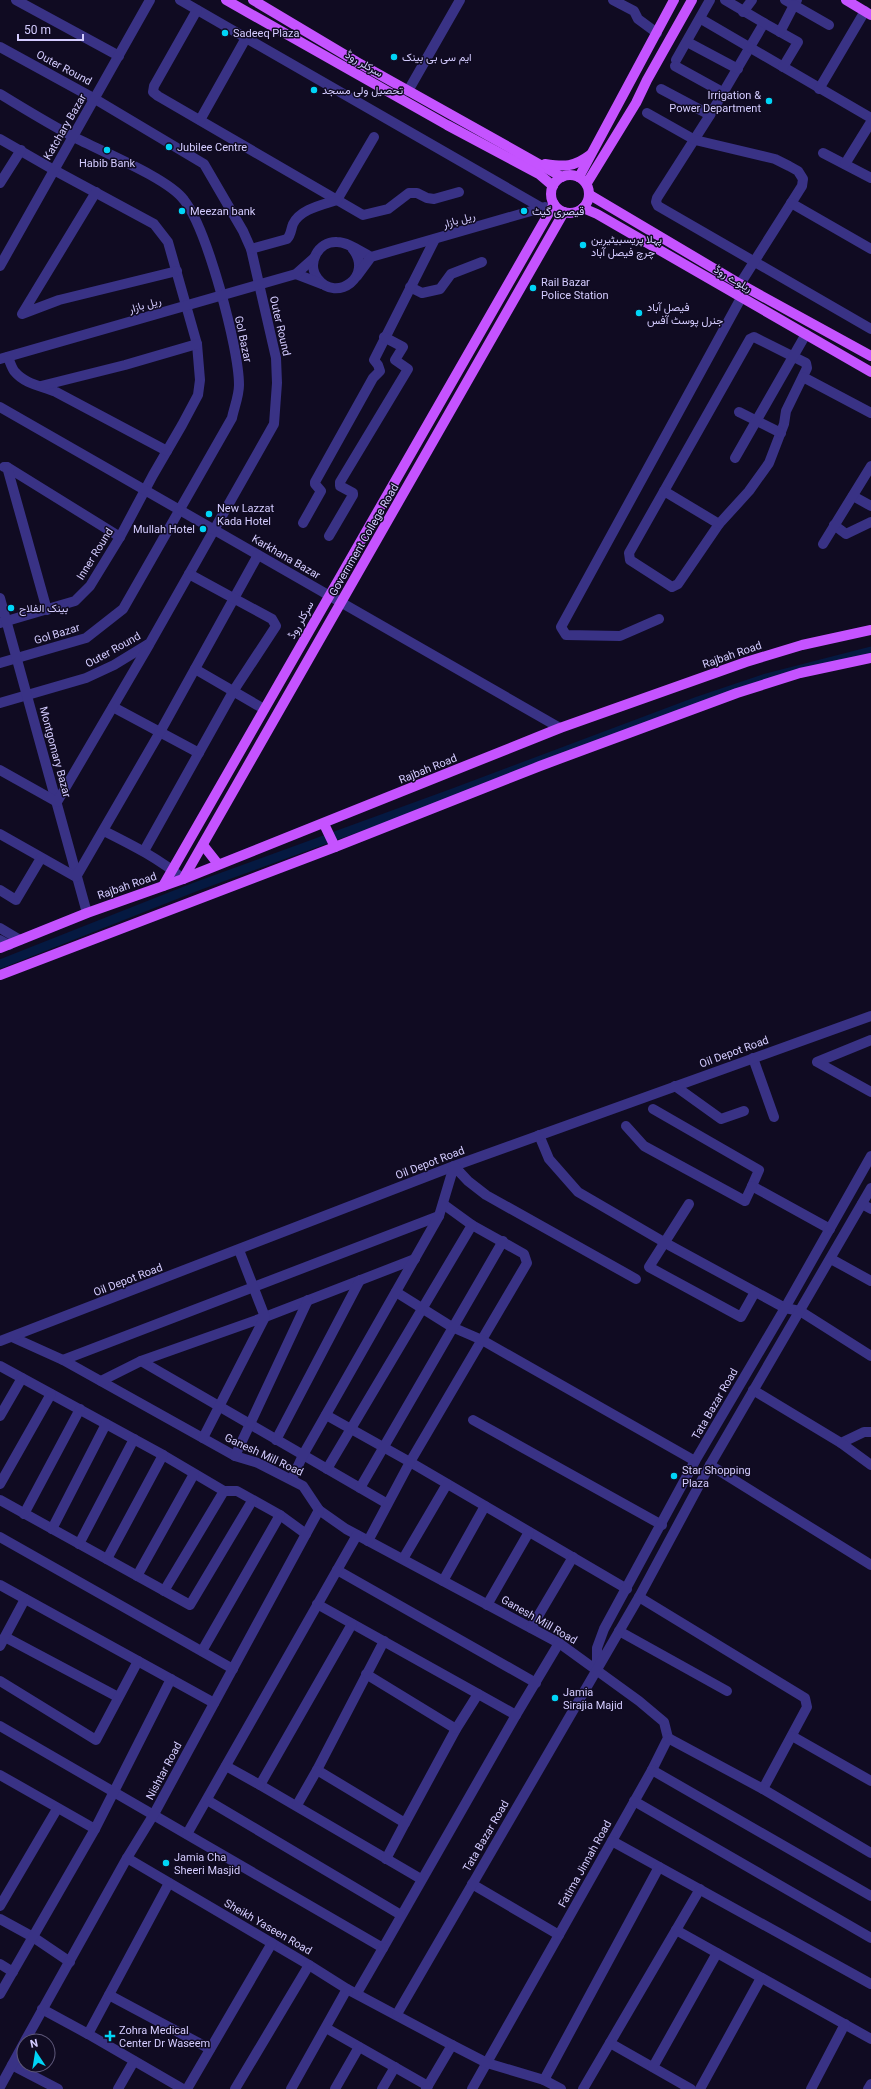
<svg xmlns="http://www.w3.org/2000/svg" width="871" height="2089" viewBox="0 0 871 2089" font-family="Roboto,Vazirmatn,sans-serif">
  <rect width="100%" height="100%" fill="#100b22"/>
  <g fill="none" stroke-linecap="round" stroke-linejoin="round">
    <path stroke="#051941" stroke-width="9" d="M0 964 195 887 453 793 698 701 766 678 871 651"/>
    <g stroke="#393285" stroke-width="10">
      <path d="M16 0 119 56"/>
      <path d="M180 0 542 208"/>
      <path d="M613 0 634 11 638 19 657 33"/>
      <path d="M725 0 764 23 710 115 657 198 656 202 658 206 871 329"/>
      <path d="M785 0 794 5 797 0"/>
      <path d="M197 10 154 86 153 92 158 96 363 215 388 209 409 193H417L427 198 434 199 459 192"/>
      <path d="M743 12 752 0"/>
      <path d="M701 19 871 118"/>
      <path d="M764 23 798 42 783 67"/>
      <path d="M780 32 794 5 829 25"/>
      <path d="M691 44 738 69"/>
      <path d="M0 47 95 99 204 164 243 231 251 249 276 358 277 383 274 424 150 643 114 665 86 678 0 703"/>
      <path d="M676 60 710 0"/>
      <path d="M675 66 724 93"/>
      <path d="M661 89 710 115"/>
      <path d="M819 89 865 11"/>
      <path d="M408 91 460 0"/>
      <path d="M0 94C25 109 49 124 74 137 100 151 168 178 184 200 207 229 239 348 239 385 239 396 234 408 232 418L123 609 86 638 0 663"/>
      <path d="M647 113 695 140 775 159 789 166 798 171 803 179 802 186 740 284"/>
      <path d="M200 120 246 38"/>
      <path d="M0 139 54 170 154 224 168 242 197 344 200 380 198 395 182 425 153 475 120 537 90 586 75 601 0 623"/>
      <path d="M823 153 871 178"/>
      <path d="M845 164 871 122"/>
      <path d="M0 183 21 150"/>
      <path d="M96 192 22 314 59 300 177 271"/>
      <path d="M791 203 871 249"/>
      <path d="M352 248C375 276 336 303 318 279 306 264 318 241 337 242 348 242 361 252 371 257"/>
      <path d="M251 249 287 239C291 235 291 229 293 224 300 209 322 205 337 200L374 137"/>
      <path d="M0 266 150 0"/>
      <path d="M296 274 322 284"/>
      <path d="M357 276 371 257 545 207"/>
      <path d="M410 287 422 293 440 289 451 274 482 262"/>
      <path d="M754 337 806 363 807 368 786 411 784 424 769 463 749 491 719 524 678 584 672 587 630 560 629 553 750 339Z"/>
      <path d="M8 357C10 362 12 369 15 372 25 384 42 386 56 392L167 451"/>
      <path d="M0 359 296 274 314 258"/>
      <path d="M803 377 871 413"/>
      <path d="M41 386 125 365 197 344"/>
      <path d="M0 407 560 728"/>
      <path d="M739 412 781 433"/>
      <path d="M735 458 806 334"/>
      <path d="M4 467H7L120 537"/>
      <path d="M7 467 47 610"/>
      <path d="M664 491 719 524"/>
      <path d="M853 496 871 506"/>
      <path d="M303 523 321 491 315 484V482L373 378 380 371 378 365 374 360 435 239"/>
      <path d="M834 525 846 534 871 522"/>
      <path d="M329 536 353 495V493L340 486V482L408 369 395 360 403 347 384 337"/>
      <path d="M823 544 871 466"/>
      <path d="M0 598 87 913"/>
      <path d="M659 619 620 636 566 635 561 627 741 298"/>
      <path d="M195 669 264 709"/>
      <path d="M113 707 199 753"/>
      <path d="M0 770 57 802 149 645"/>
      <path d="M104 831C132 845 160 859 183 879"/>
      <path d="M0 834 76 877 160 732 258 555"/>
      <path d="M144 851 234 690 276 626 272 619 189 574"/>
      <path d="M0 890 16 900 41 858"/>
      <path d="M0 928 20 940"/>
      <path d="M0 940 9 945"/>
      <path d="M871 1040 817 1062 871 1092"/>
      <path d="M753 1058 774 1117"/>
      <path d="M675 1086 721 1119 744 1111"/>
      <path d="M653 1109 759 1170 752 1186 830 1229"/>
      <path d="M626 1126 644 1146 745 1201 752 1186"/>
      <path d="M539 1135 549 1159 578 1192 669 1245 785 1308 800 1311 871 1356"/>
      <path d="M443 1204 472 1225 524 1254 527 1263 410 1462 627 1589"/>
      <path d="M689 1204 649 1267 741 1317 755 1292"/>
      <path d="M862 1204 871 1209"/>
      <path d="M831 1259 871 1281"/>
      <path d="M396 1292 452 1327 482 1340 695 1461"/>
      <path d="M12 1337 63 1360 235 1456 258 1463 303 1486 319 1510 346 1529 559 1643 639 1701 664 1722 668 1738 652 1770 472 2089"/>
      <path d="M0 1341 454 1166 871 1016"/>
      <path d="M63 1360 439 1216"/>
      <path d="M141 1361 386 1503"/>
      <path d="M0 1366 163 1455 224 1491H237L280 1515 306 1534"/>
      <path d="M101 1381 141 1361 265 1317 415 1259"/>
      <path d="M753 1390 841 1443 864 1432H871"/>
      <path d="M326 1415 410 1462 368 1541"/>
      <path d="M0 1416 22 1378"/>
      <path d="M473 1420 662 1525"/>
      <path d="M203 1438 265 1317 239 1250"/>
      <path d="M276 1440 360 1280"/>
      <path d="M841 1443 871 1465"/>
      <path d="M235 1456 308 1300"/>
      <path d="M710 1465 871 1565"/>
      <path d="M327 1469 472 1225"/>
      <path d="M292 1479 303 1455 439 1216 454 1166 468 1181 486 1195 636 1279"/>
      <path d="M0 1484 51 1394"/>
      <path d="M360 1488 503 1241"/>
      <path d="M0 1500 190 1605 252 1501"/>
      <path d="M24 1514 80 1409"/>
      <path d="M52 1529 106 1424"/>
      <path d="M0 1537 233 1669"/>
      <path d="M79 1544 134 1439"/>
      <path d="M107 1559 163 1455"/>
      <path d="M403 1559 447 1484"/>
      <path d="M337 1570 536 1683"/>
      <path d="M137 1576 194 1474"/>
      <path d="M443 1581 485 1506"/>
      <path d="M0 1585 214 1703"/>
      <path d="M164 1591 224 1491"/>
      <path d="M639 1597 805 1698 807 1707 763 1789"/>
      <path d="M317 1604 516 1715"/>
      <path d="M487 1605 529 1532"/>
      <path d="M352 1624 260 1785 421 1879"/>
      <path d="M531 1628 573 1557"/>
      <path d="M619 1631 727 1691"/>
      <path d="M5 1637 118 1697"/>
      <path d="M384 1641 317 1770 405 1823 456 1729 478 1694"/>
      <path d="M0 1646 25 1599"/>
      <path d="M202 1651 280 1515"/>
      <path d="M597 1670V1648L604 1629 695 1461 785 1308 871 1156"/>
      <path d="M366 1674 456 1729"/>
      <path d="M0 1681 96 1740 138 1661"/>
      <path d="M0 1726 383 1948 516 1715 559 1643"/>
      <path d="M792 1736 871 1781"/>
      <path d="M668 1738 763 1789 871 1853"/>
      <path d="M226 1766 260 1785"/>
      <path d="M652 1770 871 1896"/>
      <path d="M0 1775 95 1829"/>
      <path d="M207 1800 401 1915"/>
      <path d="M634 1801 871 1938"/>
      <path d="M297 1805 317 1770"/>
      <path d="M187 1834 357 1535"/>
      <path d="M612 1841 871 1984"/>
      <path d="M127 1858 309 1965 347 1989 452 2045 426 2089"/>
      <path d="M386 1859 405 1823"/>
      <path d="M169 1883 88 2034 183 2089"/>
      <path d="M472 1884 559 1935"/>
      <path d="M0 1906 57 1809"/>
      <path d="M0 1919 33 1937 70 1962"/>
      <path d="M676 1930 871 2039"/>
      <path d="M0 1964 13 1972"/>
      <path d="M357 1993 383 1948"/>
      <path d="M0 1994 95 1829 171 1679"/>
      <path d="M109 1995 210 2049"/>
      <path d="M42 2009 88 2034"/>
      <path d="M397 2014 639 1597 710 1465 871 1188"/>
      <path d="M326 2028 428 2086"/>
      <path d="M25 2041 127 1858 154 1814 319 1510"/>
      <path d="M610 2043 691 2089"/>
      <path d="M452 2045 487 2063 544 2080 561 2089"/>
      <path d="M12 2065 58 2089"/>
      <path d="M653 2067 717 1953"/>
      <path d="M544 2080 659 1867"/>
      <path d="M0 2087 24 2043"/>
      <path d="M118 2089 134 2061"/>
      <path d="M187 2089 272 1943"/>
      <path d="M235 2089 309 1965"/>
      <path d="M291 2089 347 1989"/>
      <path d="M335 2089 359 2047"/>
      <path d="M382 2089 395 2067"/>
      <path d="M583 2089 700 1889"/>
      <path d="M700 2089 761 1978"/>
      <path d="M811 2089 845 2024"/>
      <path d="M868 2089 871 2084"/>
    </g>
    <g stroke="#c553ff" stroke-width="10">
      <path d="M226 0 447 125 539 174 553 186"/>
      <path d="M253 0 357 62 562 177"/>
      <path d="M846 0 871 15"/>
      <path d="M545 164C565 167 574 167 590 155"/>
      <circle cx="570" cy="194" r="19"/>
      <path d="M579 177 674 0"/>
      <path d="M587 183 636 103 647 80 692 0"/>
      <path d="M590 195 740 284 871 356"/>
      <path d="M583 208 597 214 871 372"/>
      <path d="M324 824 335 847"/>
      <path d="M203 845 218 864"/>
      <path d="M183 879 564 212"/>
      <path d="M163 886 554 204"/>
      <path d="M0 948 87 913 183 879 560 728 746 662 802 645 871 630"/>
      <path d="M0 975 335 847 540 766 737 693 800 673 871 658"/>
    </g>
  </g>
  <g fill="#00d5f7" stroke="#100b22" stroke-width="1.5">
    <circle cx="225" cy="33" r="4"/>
    <circle cx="394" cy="57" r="4"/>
    <circle cx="314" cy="90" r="4"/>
    <circle cx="769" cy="101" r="4"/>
    <circle cx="169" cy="147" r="4"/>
    <circle cx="107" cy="150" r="4"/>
    <circle cx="182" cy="211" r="4"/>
    <circle cx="524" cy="211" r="4"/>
    <circle cx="583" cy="245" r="4"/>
    <circle cx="533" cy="288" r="4"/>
    <circle cx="639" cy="313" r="4"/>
    <circle cx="209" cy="514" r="4"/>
    <circle cx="203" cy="529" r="4"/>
    <circle cx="11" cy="608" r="4"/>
    <circle cx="674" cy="1476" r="4"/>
    <circle cx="555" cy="1698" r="4"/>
    <circle cx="166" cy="1863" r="4"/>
    <path d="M108 2030h4v4h4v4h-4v4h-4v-4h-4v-4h4z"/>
  </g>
  <g text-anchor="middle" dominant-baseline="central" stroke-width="3" stroke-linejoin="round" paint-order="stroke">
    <g font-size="11" fill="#d4ccff" stroke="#100b22" text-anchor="start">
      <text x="233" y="33">Sadeeq Plaza</text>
      <text x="402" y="57">ایم سی بی بینک</text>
      <text x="322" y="90">تحصیل ولی مسجد</text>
      <text x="761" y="95" text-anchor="end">Irrigation &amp;<tspan x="761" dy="13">Power Department</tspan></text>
      <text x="177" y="147">Jubilee Centre</text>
      <text x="107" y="163" text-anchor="middle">Habib Bank</text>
      <text x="190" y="211">Meezan bank</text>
      <text x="532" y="211">قیصری گیٹ</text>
      <text x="591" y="239">پہلا پریسبیٹیرین<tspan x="591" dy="13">چرچ فیصل آباد</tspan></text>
      <text x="541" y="282">Rail Bazar<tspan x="541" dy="13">Police Station</tspan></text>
      <text x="647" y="307">فیصل آباد<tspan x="647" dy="13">جنرل پوسٹ آفس</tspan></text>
      <text x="217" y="508">New Lazzat<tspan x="217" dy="13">Kada Hotel</tspan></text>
      <text x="195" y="529" text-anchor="end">Mullah Hotel</text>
      <text x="19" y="608">بینک الفلاح</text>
      <text x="682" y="1470">Star Shopping<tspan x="682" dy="13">Plaza</tspan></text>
      <text x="563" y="1692">Jamia<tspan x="563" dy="13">Sirajia Majid</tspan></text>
      <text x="174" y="1857">Jamia Cha<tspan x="174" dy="13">Sheeri Masjid</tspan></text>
      <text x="119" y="2030">Zohra Medical<tspan x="119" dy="13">Center Dr Waseem</tspan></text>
    </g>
    <g font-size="11" fill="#d4ccff" stroke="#100b22">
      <text transform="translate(364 64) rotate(30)">سرکلر روڈ</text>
      <text transform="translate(64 68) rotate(28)">Outer Round</text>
      <text transform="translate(65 127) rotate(-60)">Katchary Bazar</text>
      <text transform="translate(459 220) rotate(-16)">ریل بازار</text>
      <text transform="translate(733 279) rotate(30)">ریلوے روڈ</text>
      <text transform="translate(145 305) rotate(-16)">ریل بازار</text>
      <text transform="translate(280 326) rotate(77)">Outer Round</text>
      <text transform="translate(243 339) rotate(78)">Gol Bazar</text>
      <text transform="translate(364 540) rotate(-60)">Government College Road</text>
      <text transform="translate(95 554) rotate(-58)">Inner Round</text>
      <text transform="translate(286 557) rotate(30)">Karkhana Bazar</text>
      <text transform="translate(301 620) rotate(-61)">سرکلر روڈ</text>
      <text transform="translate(57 634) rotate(-17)">Gol Bazar</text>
      <text transform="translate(113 650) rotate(-29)">Outer Round</text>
      <text transform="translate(732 655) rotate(-19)">Rajbah Road</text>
      <text transform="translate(55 752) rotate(75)">Montgomary Bazar</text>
      <text transform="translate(428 769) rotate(-22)">Rajbah Road</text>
      <text transform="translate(127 886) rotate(-19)">Rajbah Road</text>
      <text transform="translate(734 1052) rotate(-20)">Oil Depot Road</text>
      <text transform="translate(430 1163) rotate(-21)">Oil Depot Road</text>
      <text transform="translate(128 1280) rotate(-21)">Oil Depot Road</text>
      <text transform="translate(715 1404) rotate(-60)">Tata Bazar Road</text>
      <text transform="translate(264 1455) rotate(25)">Ganesh Mill Road</text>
      <text transform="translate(539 1620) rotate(30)">Ganesh Mill Road</text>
      <text transform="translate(164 1771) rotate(-62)">Nishtar Road</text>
      <text transform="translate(486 1836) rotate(-60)">Tata Bazar Road</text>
      <text transform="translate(585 1864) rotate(-61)">Fatima Jinnah Road</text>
      <text transform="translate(268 1927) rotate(30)">Sheikh Yaseen Road</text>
    </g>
  </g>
  <g transform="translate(36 2053) rotate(348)"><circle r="19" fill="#100b22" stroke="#5e587a"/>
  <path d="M0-3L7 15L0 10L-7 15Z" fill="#00d5f7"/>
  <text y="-6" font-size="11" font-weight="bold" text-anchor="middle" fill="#d4ccff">N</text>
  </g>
  <path d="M18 34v6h65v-6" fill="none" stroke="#d4ccff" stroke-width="2"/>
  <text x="24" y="34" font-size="12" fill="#d4ccff" stroke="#100b22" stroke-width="3" paint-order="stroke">50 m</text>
</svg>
